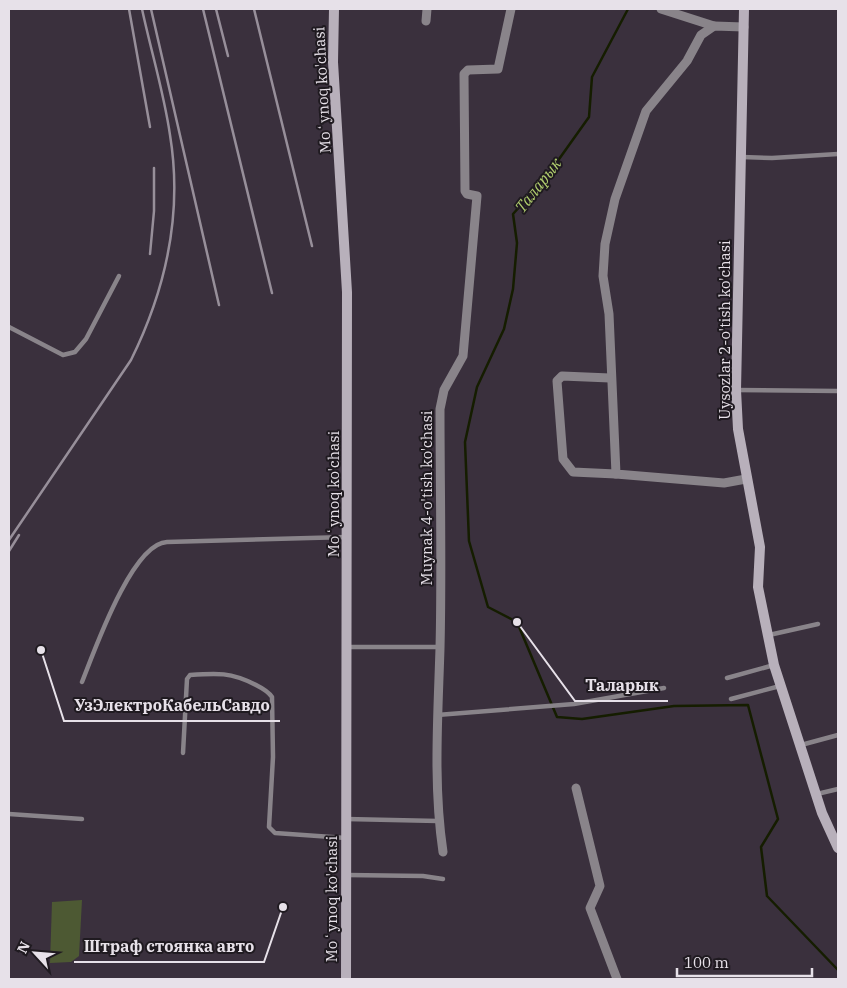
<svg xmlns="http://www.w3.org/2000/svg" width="847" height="988" viewBox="0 0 847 988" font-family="'IBM Plex Serif',serif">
  <rect width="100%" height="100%" fill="#3a303d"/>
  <path fill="#4d5933" d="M82 900 79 956 71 962 50 963 52 902Z"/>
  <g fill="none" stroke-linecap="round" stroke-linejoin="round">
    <path stroke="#151d00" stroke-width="2.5" d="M628 9 592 77 589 117 547 176 513 214 517 243 513 289 504 329 477 387 465 442 469 541 488 607 517 622 557 717 582 719 674 706 748 705 778 819 761 847 767 896 838 970"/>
    <g stroke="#89848a" stroke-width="4.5">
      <path d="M742 157 772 158 838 154"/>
      <path d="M9 327 63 355 75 352 86 339 119 276"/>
      <path d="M736 390 838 391"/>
      <path d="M769 635 818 624"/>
      <path d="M348 647H439"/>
      <path d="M727 678 774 665"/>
      <path d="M82 682C94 652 132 543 167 542L347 537"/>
      <path d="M731 699 780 686"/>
      <path d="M437 715 574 704 664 688"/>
      <path d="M801 745 838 735"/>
      <path d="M183 753 187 679 190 675C217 673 231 672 256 685 262 688 268 691 272 697L273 757 269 827 275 833 346 838"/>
      <path d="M817 794 838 789"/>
      <path d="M9 814 82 819"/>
      <path d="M346 819 438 821"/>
      <path d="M347 875 423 876 443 879"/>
    </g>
    <g stroke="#89848a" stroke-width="9">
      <path d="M661 9 714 26"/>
      <path d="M426 21 427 9"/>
      <path d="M744 27 714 26 701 35 687 61 646 111 615 199 605 244 603 276 609 314 616 474 724 483 746 479"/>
      <path d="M610 378 562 376 557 381 563 459 573 472 616 474"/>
      <path d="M576 788 600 886 590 908 617 979"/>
      <path d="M443 852C433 785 438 716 440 648 442 568 440 488 440 409L444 390 463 356 477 196 467 194 465 191 464 74 468 70 498 69 511 9"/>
    </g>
    <g stroke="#b8b0bb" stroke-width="10">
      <path d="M334 9 333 62 347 292 346 979"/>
      <path d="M744 9 736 390 738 429 760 547 758 587 774 665 822 813 838 848"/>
    </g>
    <g stroke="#978f9a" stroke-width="2.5">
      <path d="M129 9 150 127"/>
      <path d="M151 9 219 305"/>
      <path d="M203 9 272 293"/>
      <path d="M216 9 228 56"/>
      <path d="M254 9 312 246"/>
      <path d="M150 254 154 211V168"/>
      <path d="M9 540 131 360C166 289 183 214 170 135 164 93 151 51 142 9"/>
      <path d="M9 551 19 535"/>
    </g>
  </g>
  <g text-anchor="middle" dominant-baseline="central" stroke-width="4" stroke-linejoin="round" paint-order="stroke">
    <g font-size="15" fill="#e7e1e9" stroke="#1f1a20">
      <text transform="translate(322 90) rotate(-93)">Moʻynoq ko'chasi</text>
      <text transform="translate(724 330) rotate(-90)">Uysozlar 2-o'tish ko'chasi</text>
      <text transform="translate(333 494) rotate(-90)">Moʻynoq ko'chasi</text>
      <text transform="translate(426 498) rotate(-90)">Muynak 4-o'tish ko'chasi</text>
      <text transform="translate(331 899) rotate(-90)">Moʻynoq ko'chasi</text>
    </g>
    <g font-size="16" font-style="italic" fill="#b1ce6e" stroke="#1f1a20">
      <text transform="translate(538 185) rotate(-52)">Таларык</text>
    </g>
  </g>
  <path fill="none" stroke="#e7e1e9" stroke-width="2" d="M517 622L575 701H668M41 650L64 721H280M283 907L264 962H74"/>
  <g fill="#e7e1e9" stroke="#1f1a20" stroke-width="2">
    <circle cx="517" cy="622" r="5"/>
    <circle cx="41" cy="650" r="5"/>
    <circle cx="283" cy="907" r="5"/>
  </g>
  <g font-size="16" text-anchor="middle" font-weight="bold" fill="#e7e1e9" stroke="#1f1a20" stroke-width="4" stroke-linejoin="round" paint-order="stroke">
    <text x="622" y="691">Таларык</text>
    <text x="172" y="711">УзЭлектроКабельСавдо</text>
    <text x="169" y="952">Штраф стоянка авто</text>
  </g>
  <rect width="847" height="988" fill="none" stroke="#e7e1e9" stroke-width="20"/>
  <g transform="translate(35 953) rotate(296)" stroke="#1f1a20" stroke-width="4" paint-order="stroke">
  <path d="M0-4L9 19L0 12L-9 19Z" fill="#e7e1e9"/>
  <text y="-8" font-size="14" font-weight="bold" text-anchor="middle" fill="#e7e1e9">N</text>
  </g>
  <path d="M677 968v8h135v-8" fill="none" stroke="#e7e1e9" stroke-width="2.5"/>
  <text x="684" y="968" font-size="15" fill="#e7e1e9" stroke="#1f1a20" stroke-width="4" paint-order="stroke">100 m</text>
</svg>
